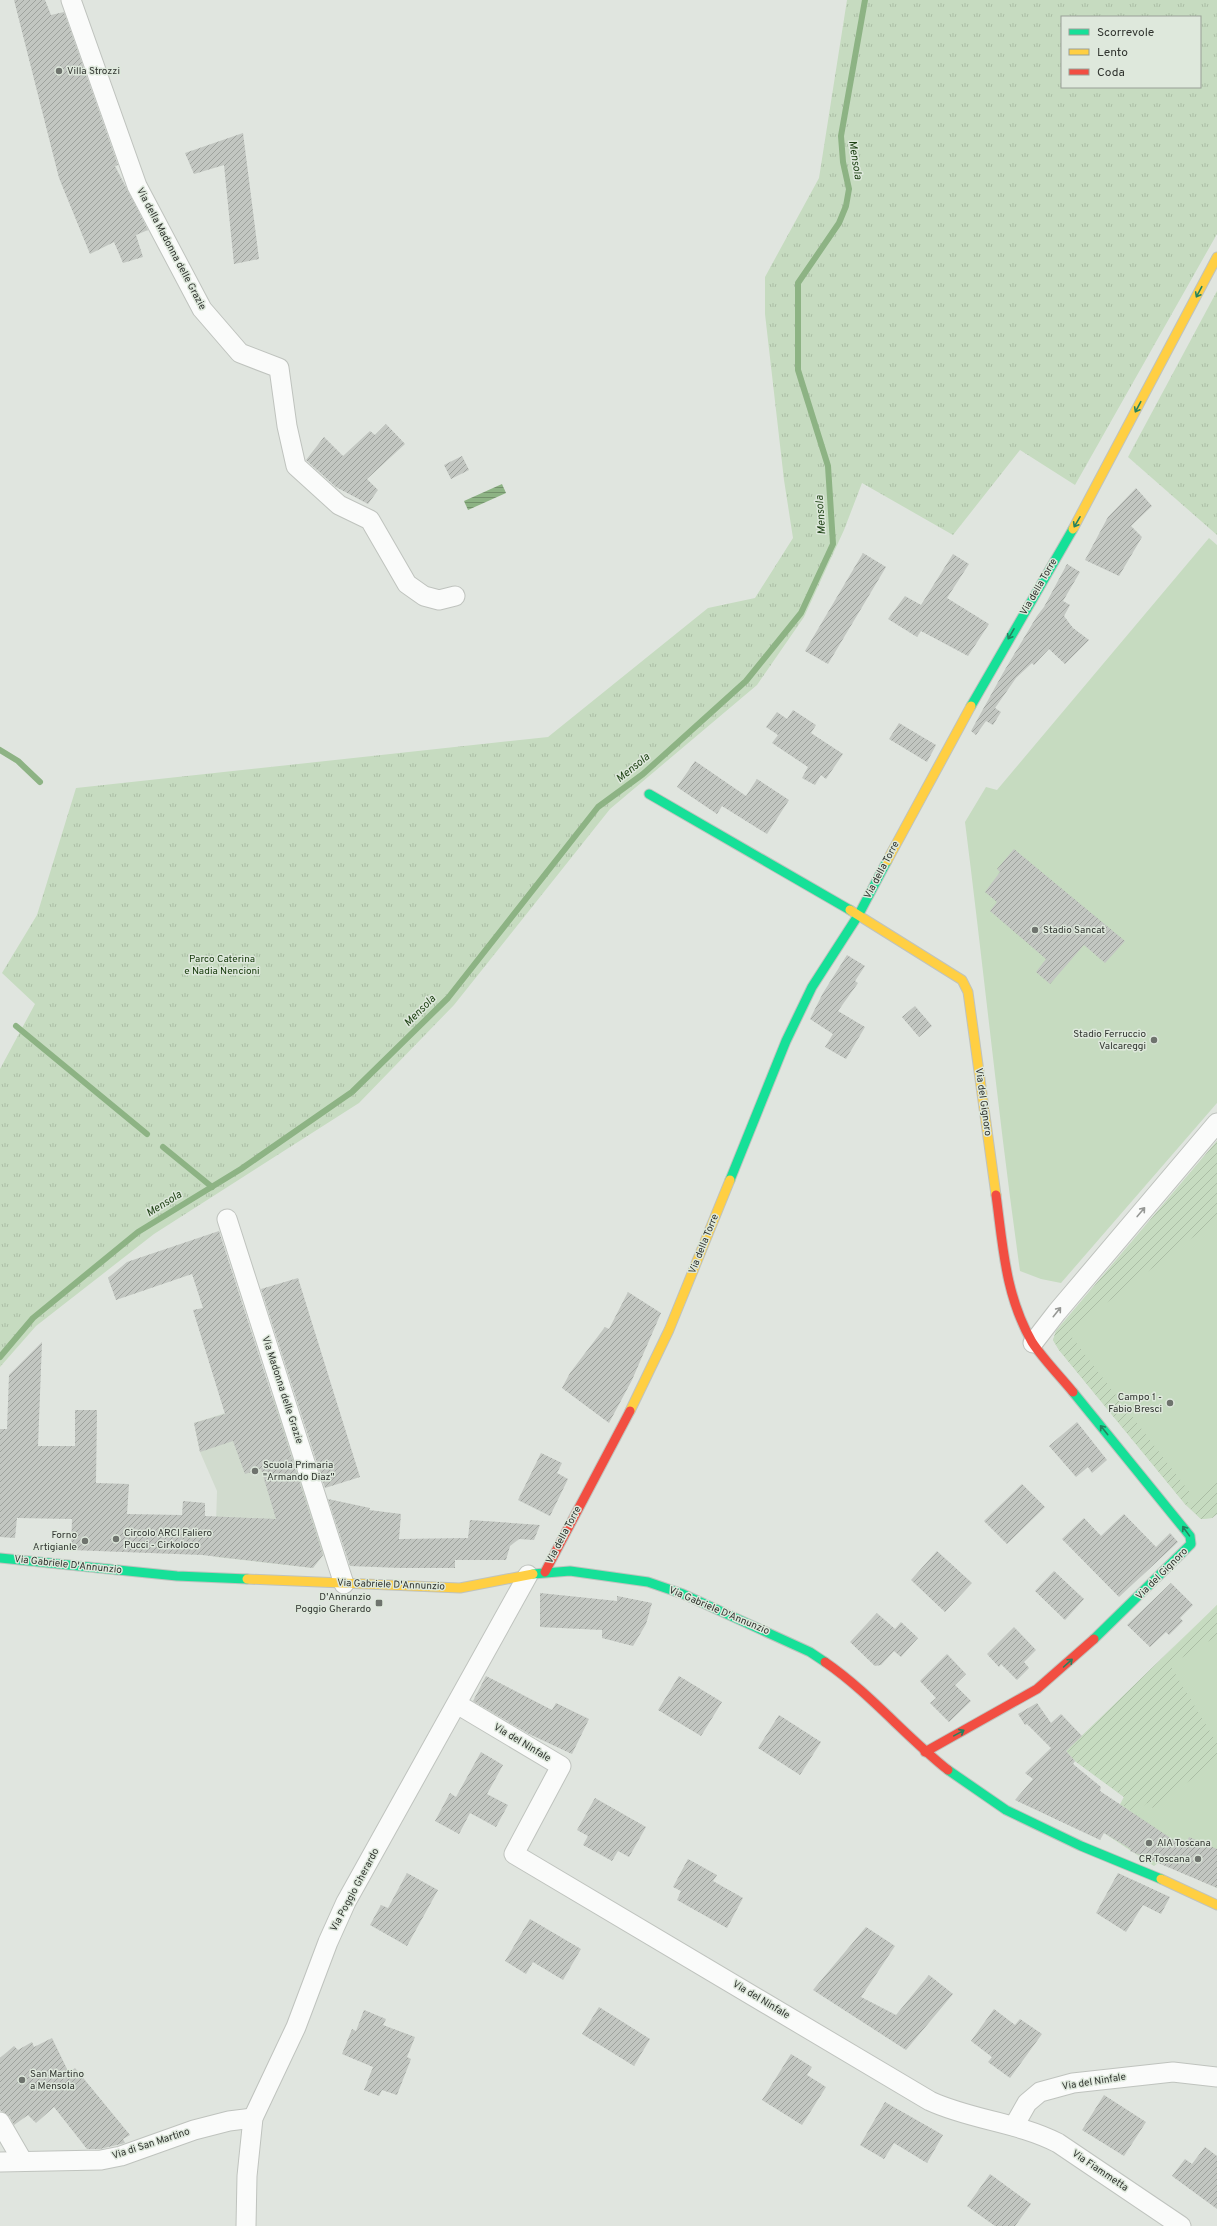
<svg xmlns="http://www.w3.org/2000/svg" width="1217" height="2226" viewBox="0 0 1217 2226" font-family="Overpass,sans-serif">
  <defs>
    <pattern id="park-tufts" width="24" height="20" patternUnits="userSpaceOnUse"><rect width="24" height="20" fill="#c6dbc0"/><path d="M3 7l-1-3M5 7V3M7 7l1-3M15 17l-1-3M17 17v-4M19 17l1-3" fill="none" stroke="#abbda5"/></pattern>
    <pattern id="garden-furrows" width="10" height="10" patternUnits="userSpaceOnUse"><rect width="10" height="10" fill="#c6dbc0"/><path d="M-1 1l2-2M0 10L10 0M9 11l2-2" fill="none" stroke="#abbda5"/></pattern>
    <pattern id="water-rules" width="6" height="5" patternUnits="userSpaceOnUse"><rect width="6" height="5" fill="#8db384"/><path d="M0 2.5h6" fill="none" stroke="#74926c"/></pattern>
    <pattern id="building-hatch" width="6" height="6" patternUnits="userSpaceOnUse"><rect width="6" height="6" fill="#c2c6c1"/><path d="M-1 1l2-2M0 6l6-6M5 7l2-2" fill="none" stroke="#9ea29d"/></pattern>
  </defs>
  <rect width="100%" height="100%" fill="#e0e5df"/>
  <path fill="#d1dbce" d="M278 1396 328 1549 313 1568 215 1557 217 1491 200 1452 194 1423Z"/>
  <g fill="#c6dbc0">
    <path d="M1209 538 1217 545V1103L1061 1283 1041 1279 1020 1271C999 1122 984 972 965 822L986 787 997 790Z"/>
    <path d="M1217 1141V1514L1212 1518 1201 1519 1185 1504 1059 1350 1053 1340 1056 1331Z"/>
    <path d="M1217 1605V1888L1161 1861 1154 1866 1104 1833 1124 1797 1075 1761Z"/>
  </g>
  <g fill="url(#park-tufts)" fill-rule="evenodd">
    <path d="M847 0H1217V234L1075 485 1020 450 953 535 862 483 844 530 804 617 757 685 610 809 454 1005 359 1103 154 1234 36 1326 0 1367V1069L35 1004 2 973 37 915 76 788 548 737 708 608 755 598 793 538 784 480 765 314V277L819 178ZM1062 17H1200V87H1062Z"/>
    <path d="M1217 291V535L1128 457Z"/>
  </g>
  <g fill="url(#garden-furrows)">
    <path d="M1217 1141V1219L1068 1332 1191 1494 1185 1499 1189 1504 1217 1482V1514L1212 1518 1201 1519 1185 1504 1059 1350 1053 1340 1056 1331Z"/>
    <path d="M1217 1605V1636L1170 1665 1217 1743V1760L1153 1808 1147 1803 1135 1813 1121 1804 1124 1797 1075 1761 1066 1751Z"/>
  </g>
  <path fill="url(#water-rules)" d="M502 484 506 493 468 510 464 501Z"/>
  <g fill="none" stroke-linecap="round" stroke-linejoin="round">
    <g stroke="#8db384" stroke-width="6">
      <path d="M0 750 18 761 40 782"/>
      <path d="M16 1026 147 1134"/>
      <path d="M163 1147 212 1187"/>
      <path d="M0 1357 33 1318 138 1232 241 1169 352 1092 448 998 598 807 643 774 746 681 801 613 833 544 828 466 798 370V283L839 223 846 206 849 189 843 162 841 136 865 0"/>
    </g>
  </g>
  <g fill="url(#building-hatch)">
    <path d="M14 0H45L51 15 64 12 118 165 115 166 148 230 136 235 143 257 123 263 114 242 90 254 59 178Z"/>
    <path d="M243 133 259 259 234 264 224 165 194 174 185 153Z"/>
    <path d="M386 424 405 444 367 479 378 490 368 504 336 487 306 460 324 437 343 456 370 431 375 435Z"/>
    <path d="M462 456 469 470 451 479 444 465Z"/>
    <path d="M1136 488 1152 506 1131 526 1142 537 1119 576 1085 560 1108 517Z"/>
    <path d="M863 553 886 567 828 664 805 651Z"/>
    <path d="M953 554 969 564 947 598 989 624 968 656 921 631 917 637 888 619 905 596 921 605Z"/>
    <path d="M1067 564 1080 572 1063 601 1070 605 1064 616 1073 628 1089 640 1065 664 1049 649 1034 665 1032 663 1016 678 995 708 1001 712 993 725 986 721 976 735 971 731 1003 673 1037 616 1044 607Z"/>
    <path d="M793 710 816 725 811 733 843 754 826 779 821 775 815 785 802 778 808 767 772 743 778 735 766 727 777 712 787 719Z"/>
    <path d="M899 723 936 745 927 762 889 739Z"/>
    <path d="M695 761 746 796 757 779 789 800 767 834 722 806 717 814 677 787Z"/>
    <path d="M1014 849 1125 941 1105 963 1084 945 1050 984 1036 972 1046 959 990 911 997 902 985 892 1000 872 997 869Z"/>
    <path d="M847 955 865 966 855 981 858 983 838 1011 865 1027 846 1059 825 1047 833 1034 810 1019 823 993Z"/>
    <path d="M915 1006 932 1026 919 1037 902 1017Z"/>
    <path d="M219 1231 323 1555 313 1568 202 1555 71 1550 72 1519 17 1518 15 1538 0 1537V1429H7L9 1375 42 1342 38 1446H75V1410H97L96 1483 129 1484 127 1514 182 1515 183 1501 205 1503V1516L276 1519 261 1469 245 1474 233 1441 200 1452 194 1423 225 1414 193 1310 203 1308 192 1274 116 1300 108 1278 127 1262Z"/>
    <path d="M298 1278 360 1477 325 1488 261 1289Z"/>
    <path d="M628 1292 661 1313 632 1380 609 1423 562 1388 570 1373 605 1327 609 1329Z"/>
    <path d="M1077 1422 1107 1460 1092 1473 1088 1467 1076 1477 1049 1446Z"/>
    <path d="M541 1453 562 1463 557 1473 568 1479 550 1516 518 1500Z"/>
    <path d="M1022 1484 1045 1507 1007 1544 984 1521Z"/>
    <path d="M328 1499 370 1508 369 1510 401 1514 399 1539 468 1538 470 1520 540 1525 534 1540 519 1539 510 1546 506 1560H455V1568H400L350 1566Z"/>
    <path d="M1124 1514 1156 1547 1170 1533 1178 1542 1119 1597 1062 1539 1084 1518 1101 1536Z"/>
    <path d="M937 1551 972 1583 945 1612 911 1580Z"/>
    <path d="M1054 1571 1084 1599 1065 1620 1035 1591Z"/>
    <path d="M1171 1583 1193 1605 1180 1618 1183 1621 1169 1635 1166 1632 1150 1647 1127 1625Z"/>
    <path d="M540 1593 617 1601V1596L652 1603 646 1624 633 1646 602 1638V1630L540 1627Z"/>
    <path d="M877 1613 895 1629 901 1622 918 1638 901 1657 894 1651 881 1665 875 1666 850 1642Z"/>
    <path d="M1014 1627 1036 1650 1024 1662 1029 1668 1017 1680 1001 1664 999 1667 987 1654Z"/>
    <path d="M947 1654 966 1674 955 1685 971 1701 949 1722 930 1703 936 1698 920 1681Z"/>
    <path d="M486 1676 552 1710 556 1703 589 1719 572 1754 529 1734 473 1701Z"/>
    <path d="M679 1676 722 1702 701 1736 658 1710Z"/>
    <path d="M1037 1703 1051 1723 1061 1714 1082 1736 1066 1751 1075 1761 1073 1764 1101 1787 1100 1791 1184 1847 1189 1837 1217 1849V1888L1130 1851 1131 1849 1104 1833 1100 1840 1015 1800 1033 1779 1025 1773 1051 1748 1027 1724 1025 1725 1018 1714Z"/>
    <path d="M779 1715 821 1742 800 1775 758 1748Z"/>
    <path d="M481 1752 503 1765 487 1794 508 1805 496 1827 470 1813 459 1834 435 1821 450 1793 456 1797Z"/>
    <path d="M595 1798 646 1827 629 1857 618 1851 612 1861 583 1845 588 1836 577 1830Z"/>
    <path d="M688 1859 717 1875 713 1881 743 1898 727 1928 677 1900 681 1891 673 1887Z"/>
    <path d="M407 1873 438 1890 407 1946 370 1925 381 1905 388 1908Z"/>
    <path d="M1118 1873 1170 1897 1161 1914 1143 1905 1126 1932 1096 1913Z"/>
    <path d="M530 1919 581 1949 563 1980 533 1962 526 1974 505 1961Z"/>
    <path d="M866 1927 895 1946 861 1997 896 2015 929 1975 953 1994 906 2050 813 1990Z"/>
    <path d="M599 2007 650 2039 634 2066 582 2034Z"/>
    <path d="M994 2009 1015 2025 1020 2019 1042 2034 1010 2078 988 2062 992 2057 971 2041Z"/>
    <path d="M364 2010 386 2019 383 2025 415 2037 407 2057 411 2059 397 2095 382 2090 379 2096 364 2090 373 2067 342 2054 352 2029 356 2031Z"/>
    <path d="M52 2038 69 2073 75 2068 130 2135 123 2139 125 2143 100 2149H87L54 2107 36 2123 28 2115 14 2125 9 2116 0 2110V2058L14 2046 18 2050 32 2042 34 2047Z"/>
    <path d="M791 2054 812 2067 807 2075 826 2087 802 2125 762 2100Z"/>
    <path d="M1104 2095 1146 2122 1124 2156 1082 2130Z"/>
    <path d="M885 2102 943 2135 927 2163 894 2143 884 2159 860 2145Z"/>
    <path d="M1205 2147 1217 2156V2209L1172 2176 1185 2159 1192 2164Z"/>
    <path d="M990 2174 1031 2204 1015 2226H995L967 2206Z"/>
  </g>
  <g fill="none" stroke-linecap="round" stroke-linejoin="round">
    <defs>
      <g id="street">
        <path d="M71 0 137 186 202 309 240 353 279 368 287 426 296 466 339 505 370 520 407 584 424 596 439 600 455 596"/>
        <path d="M227 1219 344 1584"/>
        <path d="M1033 1343 1057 1312 1217 1123"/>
        <path d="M457 1704 561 1766 514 1854 930 2101C971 2120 1017 2122 1058 2143L1181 2226"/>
        <path d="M0 2122 22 2160"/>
        <path d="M1014 2126 1027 2103 1040 2092 1073 2083 1173 2072 1217 2077"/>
        <path d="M0 2162 101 2160 121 2156 194 2130 229 2121 253 2118"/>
        <path d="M246 2226 247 2176 253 2118 296 2027 328 1942 346 1902 528 1575"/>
      </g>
      <g id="fast">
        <path d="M971 706 1073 529"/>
        <path d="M649 794 850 910"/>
        <path d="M730 1180 786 1041 812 987 859 914 887 861"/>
        <path d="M1073 1392 1190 1536 1191 1544 1094 1639"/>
        <path d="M0 1558 177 1576 247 1579"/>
        <path d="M533 1574 570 1571 648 1582 683 1594 810 1652 825 1662"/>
        <path d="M948 1770 1006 1810 1081 1846 1161 1879"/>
      </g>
      <g id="slow">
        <path d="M1073 529 1217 257"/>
        <path d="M887 861 971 706"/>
        <path d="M850 910 962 980 968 992 996 1195"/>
        <path d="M630 1411 669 1330 730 1180"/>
        <path d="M247 1579 460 1588 533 1574"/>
        <path d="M1161 1879 1217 1905"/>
      </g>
      <g id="jam">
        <path d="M996 1195C1003 1246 1005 1295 1032 1342 1043 1359 1060 1376 1073 1392"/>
        <path d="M545 1572 630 1411"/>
        <path d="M825 1662C870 1693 905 1736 948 1770"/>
        <path d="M925 1752 1037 1689 1094 1639"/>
      </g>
    </defs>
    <use href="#street" stroke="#bfc3be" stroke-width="21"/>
    <use href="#fast" stroke="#bfc3be" stroke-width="11"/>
    <use href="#slow" stroke="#bfc3be" stroke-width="11"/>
    <use href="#jam" stroke="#bfc3be" stroke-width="11"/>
    <use href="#street" stroke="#fafbfa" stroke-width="19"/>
    <use href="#fast" stroke="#16e098" stroke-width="9"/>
    <use href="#slow" stroke="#ffcf43" stroke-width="9"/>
    <use href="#jam" stroke="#f24e42" stroke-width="9"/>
  </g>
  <defs><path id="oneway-shaft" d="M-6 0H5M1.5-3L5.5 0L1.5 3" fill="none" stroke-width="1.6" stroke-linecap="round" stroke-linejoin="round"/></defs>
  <g stroke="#25825f">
    <use href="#oneway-shaft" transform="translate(1199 292) rotate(118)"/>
    <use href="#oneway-shaft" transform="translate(1138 407) rotate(118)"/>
    <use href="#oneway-shaft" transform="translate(1077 522) rotate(120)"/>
    <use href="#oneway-shaft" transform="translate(1011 634) rotate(120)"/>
    <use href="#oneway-shaft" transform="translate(1104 1430) rotate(-129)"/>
    <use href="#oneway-shaft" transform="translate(1186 1531) rotate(-126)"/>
    <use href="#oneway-shaft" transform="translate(1068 1663) rotate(-42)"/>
    <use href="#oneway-shaft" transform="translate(959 1733) rotate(-29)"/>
  </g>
  <g stroke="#969895">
    <use href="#oneway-shaft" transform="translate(1141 1212) rotate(-50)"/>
    <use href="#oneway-shaft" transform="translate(1057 1312) rotate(-51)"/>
  </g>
  <g fill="#6e736d" stroke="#dee8dc" stroke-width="1.5">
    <circle cx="59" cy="71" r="4"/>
    <circle cx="1035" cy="930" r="4"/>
    <circle cx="1154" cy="1040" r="4"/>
    <circle cx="1170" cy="1403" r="4"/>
    <circle cx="255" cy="1471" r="4"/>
    <circle cx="116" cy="1539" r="4"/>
    <circle cx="85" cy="1541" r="4"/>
    <rect x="375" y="1599" width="8" height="8" rx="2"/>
    <circle cx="1149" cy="1843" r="4"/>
    <circle cx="1198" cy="1859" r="4"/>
    <circle cx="22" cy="2080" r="4"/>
  </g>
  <g text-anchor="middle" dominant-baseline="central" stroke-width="3" stroke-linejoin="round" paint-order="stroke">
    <g font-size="10" fill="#313530" stroke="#dee8dc" text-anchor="start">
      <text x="67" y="71">Villa Strozzi</text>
      <text x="1043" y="930">Stadio Sancat</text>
      <text x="1146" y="1034" text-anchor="end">Stadio Ferruccio<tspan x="1146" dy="12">Valcareggi</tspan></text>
      <text x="1162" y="1397" text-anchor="end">Campo 1 -<tspan x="1162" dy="12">Fabio Bresci</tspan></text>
      <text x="263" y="1465">Scuola Primaria<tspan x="263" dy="12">"Armando Diaz"</tspan></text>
      <text x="124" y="1533">Circolo ARCI Faliero<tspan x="124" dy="12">Pucci - Cirkoloco</tspan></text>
      <text x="77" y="1535" text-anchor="end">Forno<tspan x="77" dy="12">Artigianle</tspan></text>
      <text x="371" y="1597" text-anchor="end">D'Annunzio<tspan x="371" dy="12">Poggio Gherardo</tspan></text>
      <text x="1157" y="1843">AIA Toscana</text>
      <text x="1190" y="1859" text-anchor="end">CR Toscana</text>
      <text x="30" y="2074">San Martino<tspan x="30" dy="12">a Mensola</tspan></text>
    </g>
    <g font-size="10" fill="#313530" stroke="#dee8dc">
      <text transform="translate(171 249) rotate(62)">Via della Madonna delle Grazie</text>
      <text transform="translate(1039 587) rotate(-60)">Via della Torre</text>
      <text transform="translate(882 870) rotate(-62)">Via della Torre</text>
      <text transform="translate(983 1102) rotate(82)">Via del Gignoro</text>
      <text transform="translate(704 1244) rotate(-68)">Via della Torre</text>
      <text transform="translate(282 1390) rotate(72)">Via Madonna delle Grazie</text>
      <text transform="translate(564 1535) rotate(-62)">Via della Torre</text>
      <text transform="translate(68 1565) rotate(6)">Via Gabriele D'Annunzio</text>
      <text transform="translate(1162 1574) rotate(-45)">Via del Gignoro</text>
      <text transform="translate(391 1585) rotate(2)">Via Gabriele D'Annunzio</text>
      <text transform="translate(719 1611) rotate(23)">Via Gabriele D'Annunzio</text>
      <text transform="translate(522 1743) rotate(31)">Via del Ninfale</text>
      <text transform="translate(355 1890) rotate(-62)">Via Poggio Gherardo</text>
      <text transform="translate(761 2000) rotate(31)">Via del Ninfale</text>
      <text transform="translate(1094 2082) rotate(-9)">Via del Ninfale</text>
      <text transform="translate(151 2144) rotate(-18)">Via di San Martino</text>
      <text transform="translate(1100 2171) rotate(34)">Via Fiammetta</text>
    </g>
    <g font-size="10" fill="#143809" stroke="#dee8dc">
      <text x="222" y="959">Parco Caterina<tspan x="222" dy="12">e Nadia Nencioni</tspan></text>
    </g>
    <g font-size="11" font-style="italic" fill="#1b3f11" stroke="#dee8dc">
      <text transform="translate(855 160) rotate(81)">Mensola</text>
      <text transform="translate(821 515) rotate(-94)">Mensola</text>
      <text transform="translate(633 768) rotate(-39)">Mensola</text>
      <text transform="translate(420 1011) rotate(-45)">Mensola</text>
      <text transform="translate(164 1204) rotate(-32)">Mensola</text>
    </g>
  </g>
  <rect x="1061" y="16" width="140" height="72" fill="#dee8dc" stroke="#99a097"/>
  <rect x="1069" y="29" width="20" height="6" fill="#16e098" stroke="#99a097"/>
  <text x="1097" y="36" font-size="12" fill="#313530">Scorrevole</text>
  <rect x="1069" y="49" width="20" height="6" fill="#ffcf43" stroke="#99a097"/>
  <text x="1097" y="56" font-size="12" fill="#313530">Lento</text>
  <rect x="1069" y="69" width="20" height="6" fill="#f24e42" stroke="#99a097"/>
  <text x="1097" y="76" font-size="12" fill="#313530">Coda</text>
</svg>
